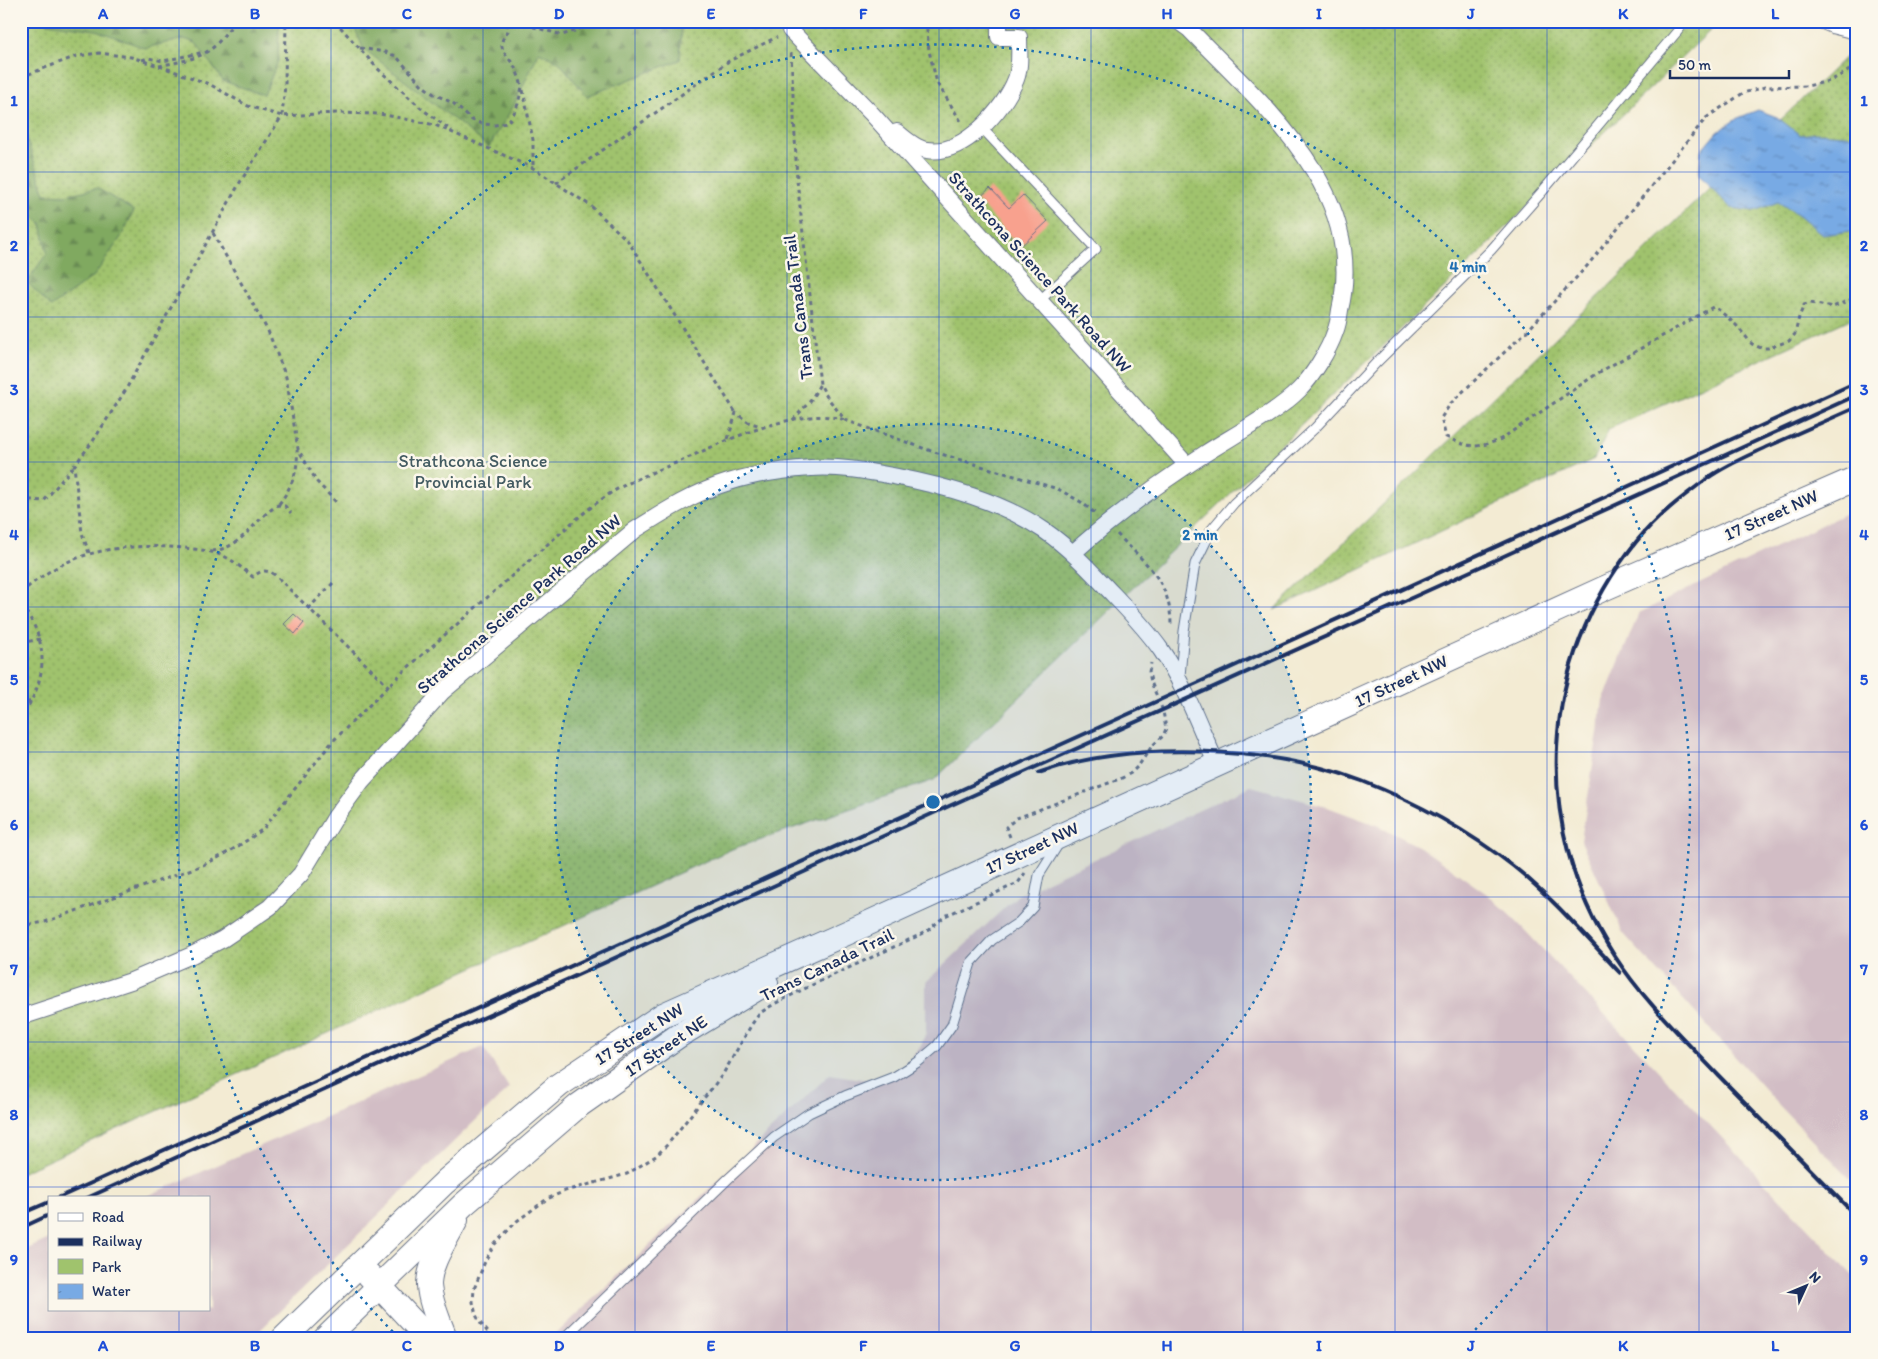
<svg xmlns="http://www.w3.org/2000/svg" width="1878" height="1359" viewBox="0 0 1878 1359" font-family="Itim,sans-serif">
  <defs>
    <pattern id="green-dots" width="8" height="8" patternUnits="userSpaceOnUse" patternTransform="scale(1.25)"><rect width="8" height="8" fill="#a0c36d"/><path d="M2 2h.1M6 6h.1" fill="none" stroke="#829f5d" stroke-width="1.8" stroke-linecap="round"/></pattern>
    <pattern id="forest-firs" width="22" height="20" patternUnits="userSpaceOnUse" patternTransform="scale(1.25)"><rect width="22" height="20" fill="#80a960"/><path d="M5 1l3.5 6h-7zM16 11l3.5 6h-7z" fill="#688a52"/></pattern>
    <pattern id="water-ripples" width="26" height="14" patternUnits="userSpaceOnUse" patternTransform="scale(1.25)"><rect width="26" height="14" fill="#78aae4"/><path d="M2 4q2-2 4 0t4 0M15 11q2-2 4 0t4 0" fill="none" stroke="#628bbc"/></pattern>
  </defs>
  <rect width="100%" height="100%" fill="#fbf7ec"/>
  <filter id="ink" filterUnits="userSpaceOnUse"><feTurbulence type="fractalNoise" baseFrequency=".02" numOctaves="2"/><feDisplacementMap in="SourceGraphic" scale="10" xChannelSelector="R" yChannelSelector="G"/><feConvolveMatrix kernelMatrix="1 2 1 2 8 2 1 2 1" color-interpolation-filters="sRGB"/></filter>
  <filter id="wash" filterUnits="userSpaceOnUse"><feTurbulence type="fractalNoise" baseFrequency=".0096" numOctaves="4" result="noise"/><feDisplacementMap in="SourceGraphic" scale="20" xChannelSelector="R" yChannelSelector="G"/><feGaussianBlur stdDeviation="1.12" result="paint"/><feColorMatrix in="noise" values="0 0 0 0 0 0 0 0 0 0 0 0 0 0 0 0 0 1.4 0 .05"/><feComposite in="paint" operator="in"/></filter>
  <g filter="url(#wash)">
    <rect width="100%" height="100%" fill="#f3ebd3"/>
    <g fill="#d2bdc5">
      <path d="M1857 508V1186L1777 1103 1623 933 1581 841 1603 701 1639 613Z"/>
      <path d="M1251 786 1330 808 1379 826 1420 847 1487 894 1514 919 1857 1280V1338H552L830 1074 867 1080 881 1078 901 1068 912 1058 921 1045 926 1032V982L1018 895Z"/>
      <path d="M483 1047 509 1088 252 1338H21V1252L49 1239V1310H209V1198H143Z"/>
    </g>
    <g fill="url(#green-dots)" stroke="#5e7966">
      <path d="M21 21H1720L934 780 732 849 21 1173Z"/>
      <path d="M1857 46V316L1609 429 1594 459 1274 610Z"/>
    </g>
    <g fill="url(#forest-firs)" stroke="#4e6c5f">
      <path d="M46 21H281L279 29 278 61 264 95 223 81 196 43 184 39 145 48 96 30 47 23Z"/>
      <path d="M352 21H682L680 60 587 96 559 62 539 52 514 105 489 147 363 48Z"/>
      <path d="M21 122 45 194 65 195 97 188 134 211 121 237 94 276 51 307 27 282 47 253 41 223 21 207Z"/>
    </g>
    <path fill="url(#water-ripples)" stroke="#4a6ca1" d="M1758 110 1777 117 1800 135 1817 133 1857 136V230L1823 235 1799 215 1778 202 1754 211 1731 208 1699 175 1701 151 1717 132 1738 118Z"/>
    <g id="blocks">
      <g fill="#f8a18e">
        <path d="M990 188 1009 208 1023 195 1048 221 1020 247 977 200Z"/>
        <path d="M294 614 304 623 295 634 284 624Z"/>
      </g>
    </g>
  </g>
  <g filter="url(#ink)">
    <use href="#blocks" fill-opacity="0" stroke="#677187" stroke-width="1"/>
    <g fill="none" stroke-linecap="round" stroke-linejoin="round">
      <defs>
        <g id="lane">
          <path d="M1814 21 1833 29 1857 35"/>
          <path d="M981 127 1096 249 1039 301"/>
          <path d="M1180 676 1184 631 1195 564 1212 529 1234 503 1315 428 1377 362 1491 250 1541 193 1686 21"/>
          <path d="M564 1338 728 1179 774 1137 809 1113 845 1096 894 1077 918 1062 937 1046 952 1025 971 963 992 940 1019 922 1033 907 1039 875 1059 843"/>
        </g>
        <g id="street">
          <path d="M790 30 872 114 1187 465"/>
          <path d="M897 132C905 139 917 149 927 150 963 156 1004 110 1016 79 1021 66 1019 50 1019 37H999V21"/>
          <path d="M1073 553C1114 516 1159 483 1206 453 1234 435 1276 413 1299 390 1312 377 1329 350 1335 332 1338 325 1339 318 1340 310 1368 191 1263 106 1189 29L1178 21"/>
          <path d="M21 1017 131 981 192 955 223 939 270 907 301 874 336 816 361 782 443 691 635 530C665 511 695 492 729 482 755 474 784 470 811 468 839 466 866 471 893 476 945 486 1001 501 1045 531 1068 547 1087 567 1106 587 1125 607 1145 627 1161 650 1185 685 1199 726 1217 765"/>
        </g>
        <g id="secondary">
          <path d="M369 1275 428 1338"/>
          <path d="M284 1338 445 1182 559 1085 663 1015 860 927 1605 588 1857 478"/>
          <path d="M326 1338 463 1205 578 1106 678 1036 766 983"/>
          <path d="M445 1338C439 1321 430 1303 429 1285 429 1263 446 1240 456 1220"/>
        </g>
      </defs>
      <use href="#lane" stroke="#677187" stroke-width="11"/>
      <use href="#street" stroke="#677187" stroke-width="18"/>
      <use href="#secondary" stroke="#677187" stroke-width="26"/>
      <g stroke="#677187" stroke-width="3" stroke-dasharray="4 4" stroke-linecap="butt">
        <path d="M335 21 377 68 422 109 452 131"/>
        <path d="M445 21 447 23 451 21"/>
        <path d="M527 21 534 27 562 35 578 30 585 25 602 21"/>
        <path d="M926 21 929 51 937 83 962 123"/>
        <path d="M21 22 22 21"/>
        <path d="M360 48 385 52 396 56 423 86 434 94 453 103 472 120 483 124 495 125 507 123 513 115 518 104 522 87C520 79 517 71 513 64 505 53 495 46 508 31L507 21"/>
        <path d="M791 53 797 180 820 384 827 397 845 420 931 451 1058 489 1081 502 1096 514"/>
        <path d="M142 60 148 58 163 61 204 52"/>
        <path d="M159 66C176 62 197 60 211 49 222 41 226 29 238 21"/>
        <path d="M1857 66 1830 81 1807 86 1765 87 1743 93 1706 118 1587 266 1528 330 1451 403 1441 418 1446 437C1470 448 1476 449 1501 439L1598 373 1713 307 1719 310 1736 325 1752 344 1761 348H1768L1789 341 1795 334 1799 317 1804 305 1810 303 1833 307 1857 297"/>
        <path d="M21 77 77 56 99 53 131 57 168 69 209 84 248 106 282 116 336 113 380 114 435 125 533 168 591 206 628 241 736 413"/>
        <path d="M523 90 533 140V168"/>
        <path d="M556 183 729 61 777 37"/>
        <path d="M213 233 268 331 286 377 298 449 317 482 336 502"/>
        <path d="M793 420 811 400 820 384"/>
        <path d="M728 439 736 413 748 422 761 426"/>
        <path d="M21 499 44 501 74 466"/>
        <path d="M279 504C291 488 299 470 297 450"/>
        <path d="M1117 534C1146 564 1171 581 1171 626"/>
        <path d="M212 551C243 548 254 519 278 505L285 506 291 513"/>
        <path d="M89 553 82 533 74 466 93 441 125 391 239 184 282 116 285 85 286 21"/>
        <path d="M21 593C65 553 112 544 169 547 185 548 204 549 218 554 231 558 243 569 253 577 261 570 266 569 275 575L389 687"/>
        <path d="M21 605C50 641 48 680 21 717"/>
        <path d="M308 609 334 582"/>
        <path d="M21 643 40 639"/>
        <path d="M21 697 31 703"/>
        <path d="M1010 837 1006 827 1017 818 1122 778 1131 773 1139 765 1152 746 1163 736 1166 729 1163 711 1151 682 1149 672 1151 663"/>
        <path d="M21 926 45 922 203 865C225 855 244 843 263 829L332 742 405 670 574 521C589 509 604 496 621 487 640 477 661 469 681 461 722 442 800 405 845 420"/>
        <path d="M493 1338 481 1324 476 1315 473 1302 474 1289 486 1259 495 1244 517 1221 547 1199 565 1191 627 1174 656 1156 668 1144 723 1074 752 1024 760 1013 774 1004 812 985 926 932 945 916 1018 883 1025 873"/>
      </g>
      <use href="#lane" stroke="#fff" stroke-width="9"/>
      <use href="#street" stroke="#fff" stroke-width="16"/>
      <use href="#secondary" stroke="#fff" stroke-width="24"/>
      <g stroke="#1b2f5e" stroke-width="4">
        <path d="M1857 407C1828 420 1798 433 1769 446 1748 456 1726 465 1708 478 1682 497 1656 517 1636 542 1539 663 1530 825 1614 955 1643 1000 1682 1037 1719 1076 1765 1123 1811 1170 1857 1217"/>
        <path d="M1038 773C1131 740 1270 746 1362 781 1416 802 1467 830 1513 866 1552 897 1586 937 1620 973"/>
        <path d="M58 1198 1184 689 1857 382"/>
        <path d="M87 1198 958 802 1438 586 1857 395"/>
        <path d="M21 1214 49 1202"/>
        <path d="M21 1228 49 1215"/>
      </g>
    </g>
  </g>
  <path fill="none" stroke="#1d4ed8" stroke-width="1" stroke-opacity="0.55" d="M179 21V1198M331 21V1338M483 21V1338M635 21V1338M787 21V1338M939 21V1338M1091 21V1338M1243 21V1338M1395 21V1338M1547 21V1338M1699 21V1338M21 172H1857M21 317H1857M21 462H1857M21 607H1857M21 752H1857M21 897H1857M21 1042H1857M21 1187H1857M179 1310V1338"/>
  <circle cx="933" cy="802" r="378" fill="#1f6fb2" fill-opacity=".12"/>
  <g fill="none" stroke="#1f6fb2" stroke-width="2.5" stroke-dasharray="2.5 5">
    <circle cx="933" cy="802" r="378"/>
    <path d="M398 1337A757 757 0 1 1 1468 1337"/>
  </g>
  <g text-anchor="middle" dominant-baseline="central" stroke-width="5" stroke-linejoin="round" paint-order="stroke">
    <g font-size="18" fill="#1b2f5e" stroke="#fbf7ec">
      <text transform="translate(1040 272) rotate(48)">Strathcona Science Park Road NW</text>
      <text transform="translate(798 307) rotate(-97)">Trans Canada Trail</text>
      <text transform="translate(1771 515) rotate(-24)">17 Street NW</text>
      <text transform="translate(519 604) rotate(-41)">Strathcona Science Park Road NW</text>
      <text transform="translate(1401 681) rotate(-25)">17 Street NW</text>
      <text transform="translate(1032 848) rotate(-25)">17 Street NW</text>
      <text transform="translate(827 965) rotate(-26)">Trans Canada Trail</text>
      <text transform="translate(639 1034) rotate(-32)">17 Street NW</text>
      <text transform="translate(666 1046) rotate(-34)">17 Street NE</text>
    </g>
    <g font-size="18" fill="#435b62" stroke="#fbf7ec">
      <text x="473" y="461">Strathcona Science<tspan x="473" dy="21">Provincial Park</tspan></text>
    </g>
  </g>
  <circle cx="933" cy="802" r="8" fill="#1f6fb2" stroke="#fbf7ec" stroke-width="2.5"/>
  <g font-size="15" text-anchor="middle" font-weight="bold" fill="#1f6fb2" stroke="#fbf7ec" stroke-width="5" stroke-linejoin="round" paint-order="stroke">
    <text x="1468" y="272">4 min</text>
    <text x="1200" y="540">2 min</text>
  </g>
  <rect width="1878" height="1359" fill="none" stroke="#fbf7ec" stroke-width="55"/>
  <rect x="48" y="1196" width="162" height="115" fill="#fbf7ec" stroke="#a1a7b3"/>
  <rect x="58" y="1213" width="25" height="8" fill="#ffffff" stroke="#a1a7b3"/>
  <text x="92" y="1222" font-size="15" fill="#1b2f5e">Road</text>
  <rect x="58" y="1238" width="25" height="8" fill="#1b2f5e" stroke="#a1a7b3"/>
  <text x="92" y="1246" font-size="15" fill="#1b2f5e">Railway</text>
  <rect x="58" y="1259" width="25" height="15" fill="#a0c36d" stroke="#a1a7b3"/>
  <text x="92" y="1272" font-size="15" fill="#1b2f5e">Park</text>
  <rect x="58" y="1284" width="25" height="15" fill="url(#water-ripples)" stroke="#a1a7b3"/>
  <text x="92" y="1296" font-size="15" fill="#1b2f5e">Water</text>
  <g transform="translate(1806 1286) rotate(46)" stroke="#fbf7ec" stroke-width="4" paint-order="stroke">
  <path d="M0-4L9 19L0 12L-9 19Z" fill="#1b2f5e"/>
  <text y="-8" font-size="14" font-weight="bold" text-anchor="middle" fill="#1b2f5e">N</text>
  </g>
  <path d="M1670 70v8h119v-8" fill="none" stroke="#1b2f5e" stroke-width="2.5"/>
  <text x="1678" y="70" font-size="15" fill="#1b2f5e" stroke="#fbf7ec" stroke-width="4" paint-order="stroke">50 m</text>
  <rect x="28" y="28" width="1822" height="1304" fill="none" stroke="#1d4ed8" stroke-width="2"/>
  <g font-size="16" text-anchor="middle" font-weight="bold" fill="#1d4ed8">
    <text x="103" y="19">A</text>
    <text x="255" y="19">B</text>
    <text x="407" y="19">C</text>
    <text x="559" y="19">D</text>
    <text x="711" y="19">E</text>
    <text x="863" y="19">F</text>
    <text x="1015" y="19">G</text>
    <text x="1167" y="19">H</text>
    <text x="1319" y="19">I</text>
    <text x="1471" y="19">J</text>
    <text x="1623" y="19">K</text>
    <text x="1775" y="19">L</text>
    <text x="14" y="106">1</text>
    <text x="1864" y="106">1</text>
    <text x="14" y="251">2</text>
    <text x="1864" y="251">2</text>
    <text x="14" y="395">3</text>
    <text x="1864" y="395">3</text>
    <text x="14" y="540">4</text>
    <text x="1864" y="540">4</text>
    <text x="14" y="685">5</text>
    <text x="1864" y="685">5</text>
    <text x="14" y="830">6</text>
    <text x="1864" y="830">6</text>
    <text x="14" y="975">7</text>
    <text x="1864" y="975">7</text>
    <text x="14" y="1120">8</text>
    <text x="1864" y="1120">8</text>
    <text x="14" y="1265">9</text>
    <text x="1864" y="1265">9</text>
    <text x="103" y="1351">A</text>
    <text x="255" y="1351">B</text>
    <text x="407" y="1351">C</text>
    <text x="559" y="1351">D</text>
    <text x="711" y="1351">E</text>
    <text x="863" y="1351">F</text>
    <text x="1015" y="1351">G</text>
    <text x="1167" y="1351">H</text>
    <text x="1319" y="1351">I</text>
    <text x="1471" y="1351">J</text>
    <text x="1623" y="1351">K</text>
    <text x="1775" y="1351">L</text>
  </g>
</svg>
